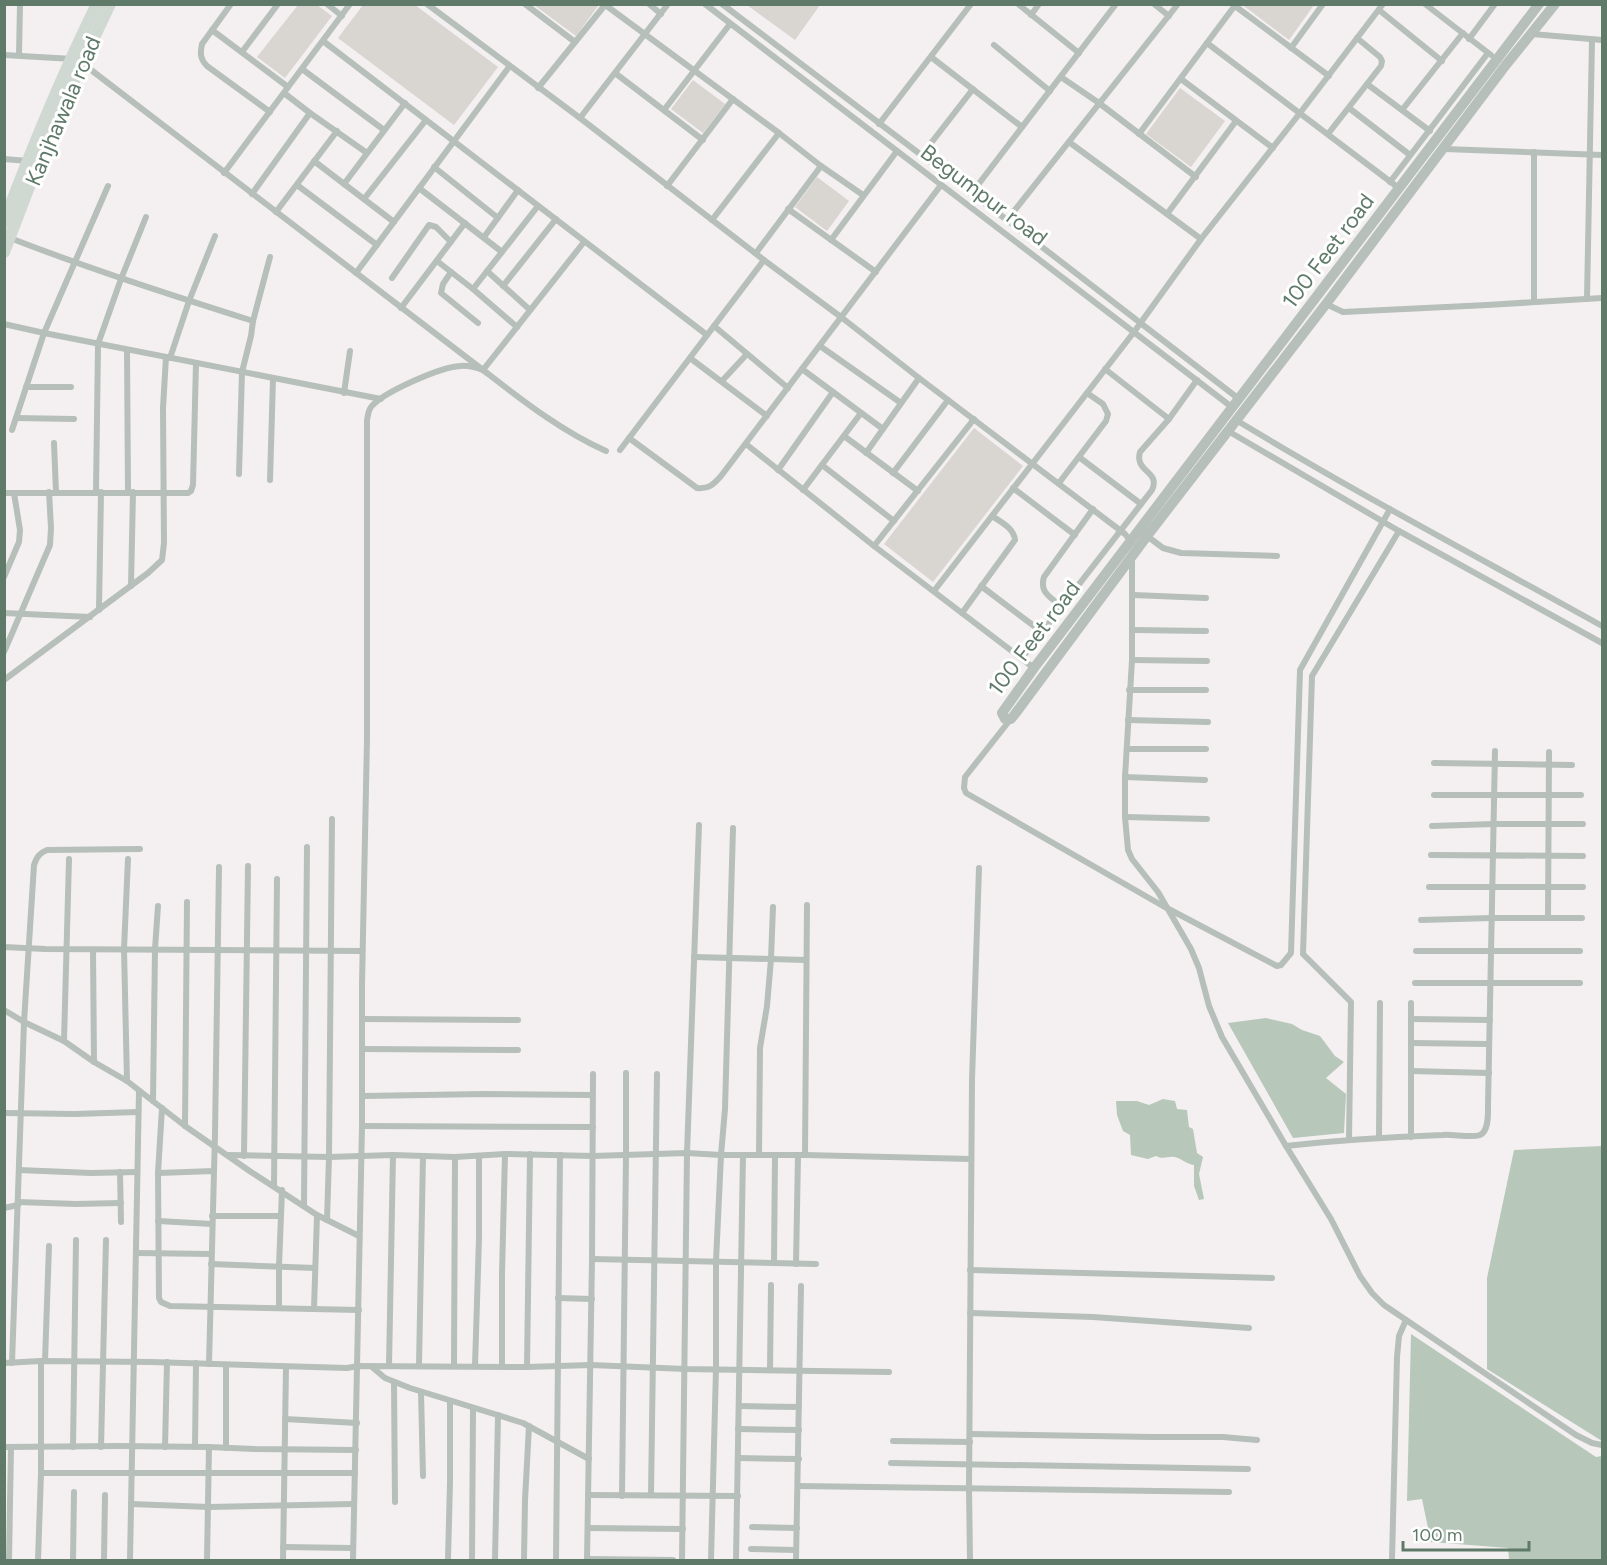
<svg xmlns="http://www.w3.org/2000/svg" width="1607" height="1565" viewBox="0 0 1607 1565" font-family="Figtree,sans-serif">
  <rect width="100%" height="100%" fill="#f4f0f1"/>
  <g fill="#d9d5d0">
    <path d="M596 4 598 6 576 36 534 5Z"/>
    <path d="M1245 4H1314V5L1289 40 1244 6Z"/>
    <path d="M298 5H317L332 16 285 78 257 57Z"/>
    <path d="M363 5H415L498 67 454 125 338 38Z"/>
    <path d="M747 5H820L795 40Z"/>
    <path d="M693 80 725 104 703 133 671 109Z"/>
    <path d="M1180 88 1225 121 1191 167 1146 134Z"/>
    <path d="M817 177 849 201 827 231 795 207Z"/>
    <path d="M974 428 1023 466 933 582 884 544Z"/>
  </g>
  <g fill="#b7c7b9">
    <path d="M1266 1018 1292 1024 1302 1030 1320 1036 1335 1056 1344 1062 1326 1078 1346 1094 1344 1133 1293 1138 1228 1023Z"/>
    <path d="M1163 1099 1175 1101 1177 1109 1187 1110 1189 1127 1193 1129 1197 1153 1203 1157 1199 1174 1204 1199 1199 1200 1194 1186V1165C1186 1164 1183 1159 1175 1157 1168 1156 1163 1160 1156 1156L1148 1159 1131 1155 1130 1135 1123 1131 1117 1115 1116 1101H1137L1149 1105Z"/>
    <path d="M1602 1146V1441L1487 1369V1278L1514 1150Z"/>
    <path d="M1411 1334 1596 1457 1602 1456V1560H1509L1508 1548 1431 1542 1422 1499 1407 1501Z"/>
  </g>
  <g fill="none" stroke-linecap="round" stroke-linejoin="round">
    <g stroke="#b6bfb9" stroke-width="6">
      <path d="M231 4 202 44C200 53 200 59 207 66L270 112"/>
      <path d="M327 4 342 16"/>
      <path d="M427 4 580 118 764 260 841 317 919 378 1125 534 1132 543"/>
      <path d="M525 4 575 42"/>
      <path d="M604 4 779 133 821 166 863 195"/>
      <path d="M649 4 661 14"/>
      <path d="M705 4 1233 408"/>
      <path d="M722 4 1007 220 1239 399"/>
      <path d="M1018 4 1079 53"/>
      <path d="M1154 4 1169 16"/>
      <path d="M1425 4 1491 55"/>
      <path d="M1235 6 1329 76"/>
      <path d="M1379 10 1442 61"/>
      <path d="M1031 15 1039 4"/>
      <path d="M212 30 288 87"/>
      <path d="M1532 34 1602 40"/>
      <path d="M1469 39 1495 4"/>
      <path d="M323 41 707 335"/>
      <path d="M1207 43 1400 189"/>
      <path d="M994 45 1050 91"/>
      <path d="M1291 48 1323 4"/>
      <path d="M242 52 278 4"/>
      <path d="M4 55 73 59"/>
      <path d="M19 55 20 4"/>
      <path d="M931 57 1022 127"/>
      <path d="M82 63 483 370 584 242"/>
      <path d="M302 69 384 130"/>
      <path d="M615 73 703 140"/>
      <path d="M1061 77 1099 103 1196 177"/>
      <path d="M1181 79 1273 148"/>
      <path d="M1367 84 1430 131"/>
      <path d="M538 88 605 5"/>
      <path d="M284 93 310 113 367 153"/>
      <path d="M1349 108 1410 155"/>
      <path d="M664 110 730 24"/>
      <path d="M1402 110 1463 33"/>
      <path d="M580 118 668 4"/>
      <path d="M879 124 971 4"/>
      <path d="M1139 134 1236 4"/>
      <path d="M1328 134 1381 66 1382 61 1380 57 1357 38"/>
      <path d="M1069 142 1201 239"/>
      <path d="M1444 149 1602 155"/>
      <path d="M921 156 973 89"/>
      <path d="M4 159 28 161"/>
      <path d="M314 161 394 222"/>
      <path d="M434 167 498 218"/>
      <path d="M224 173 350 4"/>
      <path d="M1390 182 1488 53"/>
      <path d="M344 184 405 103"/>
      <path d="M297 185 377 245"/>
      <path d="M667 186 733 99"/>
      <path d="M419 188 502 252"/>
      <path d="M252 194 310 113"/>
      <path d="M971 194 1116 4"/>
      <path d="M364 199 426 120"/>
      <path d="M788 209 876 272"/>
      <path d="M276 212 337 131"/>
      <path d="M1167 214 1236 121"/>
      <path d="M712 220 779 133"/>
      <path d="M1007 220 1178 4"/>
      <path d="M484 237 518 190"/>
      <path d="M10 238C90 269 171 295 253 321"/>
      <path d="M831 240 897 151"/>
      <path d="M756 253 821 166"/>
      <path d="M437 261 473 289 517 327"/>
      <path d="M487 271 530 310"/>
      <path d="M451 272 443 284 441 293 478 323"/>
      <path d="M356 273 509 67"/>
      <path d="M392 278 429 225 436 227 451 242"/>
      <path d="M503 286 556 219"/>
      <path d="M473 289 538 206"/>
      <path d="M1587 299 1592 40"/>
      <path d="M1534 302V152"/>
      <path d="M1326 304 1343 312 1487 305 1602 298"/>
      <path d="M401 308 465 223"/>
      <path d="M4 324 44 333 381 399"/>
      <path d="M714 326 788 388"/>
      <path d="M820 346 901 403"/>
      <path d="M127 350 128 492"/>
      <path d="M170 358 189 301 215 236"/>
      <path d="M690 358 767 416"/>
      <path d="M802 369 883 429"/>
      <path d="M1105 369 1169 419"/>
      <path d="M722 381 747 354"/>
      <path d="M26 387H71"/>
      <path d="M344 393 350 351"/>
      <path d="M16 418 74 419"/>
      <path d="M1236 420C1356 493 1480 558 1602 626"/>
      <path d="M12 430 44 333 108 186"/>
      <path d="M1228 431 1399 531 1602 643"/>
      <path d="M844 436 918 491"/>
      <path d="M629 438 697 488C709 489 713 485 721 476L941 185"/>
      <path d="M54 443 56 492"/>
      <path d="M746 444 874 546 1034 668"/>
      <path d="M620 450 764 260"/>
      <path d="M866 453 919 378"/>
      <path d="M1079 457 1141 504"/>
      <path d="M822 465 894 521"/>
      <path d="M778 470 833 392"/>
      <path d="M893 473 948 400"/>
      <path d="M239 474 242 372 251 336 253 321 270 257"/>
      <path d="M270 480 273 379"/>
      <path d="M1059 483 1106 421 1108 414 1103 404 1087 393"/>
      <path d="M1013 488 1075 535"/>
      <path d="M803 490 861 413"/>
      <path d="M96 492 98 344 121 279 146 217"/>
      <path d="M4 493H188L191 491 193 485 196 363"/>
      <path d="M1147 536 1163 548 1181 553 1277 556"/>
      <path d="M874 546 974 419"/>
      <path d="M1132 559V660L1125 777V817L1128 850 1132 859 1158 892 1191 949 1199 968 1209 1006 1222 1037 1286 1146 1331 1219 1360 1276 1372 1293 1384 1305 1576 1435 1592 1443 1602 1445"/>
      <path d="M4 577 19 542 20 530 14 493"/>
      <path d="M131 586 133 492"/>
      <path d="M981 586 1042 632"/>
      <path d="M934 591 1134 332 1201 239 1300 113 1383 4"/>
      <path d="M1133 595 1206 598"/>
      <path d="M1062 607C1051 597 1039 593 1044 577L1093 509"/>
      <path d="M99 610 101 492"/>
      <path d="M4 613 90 617"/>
      <path d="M962 613 1015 540C1014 528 1001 522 992 516"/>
      <path d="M1132 630 1206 631"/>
      <path d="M4 652 50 545 51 528 49 492"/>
      <path d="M1022 658 1152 490C1161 471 1134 472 1140 452L1169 419 1197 380"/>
      <path d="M1132 660 1207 661"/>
      <path d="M4 680 148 573 162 560 164 543 163 408 166 357"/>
      <path d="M1129 690H1206"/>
      <path d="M1010 720 965 777 964 788 966 793 1163 906 1277 966 1281 965 1291 953 1300 670 1390 509"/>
      <path d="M1128 720 1208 722"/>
      <path d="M1127 749H1206"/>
      <path d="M1434 763 1572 765"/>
      <path d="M1125 777 1205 780"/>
      <path d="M1434 795H1581"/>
      <path d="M1125 817 1207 819"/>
      <path d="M1432 826 1494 824H1583"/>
      <path d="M1431 855 1583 856"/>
      <path d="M1429 887H1583"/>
      <path d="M1548 918 1549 752"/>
      <path d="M1421 920 1492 918H1582"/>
      <path d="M4 947 45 949 362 951"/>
      <path d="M93 950 94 1062"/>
      <path d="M1416 951H1580"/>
      <path d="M694 957 806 960"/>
      <path d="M1415 983H1580"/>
      <path d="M1411 1003V1137"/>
      <path d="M4 1010 24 1022 64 1041 94 1062 127 1081 185 1126 251 1172 317 1215 359 1236"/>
      <path d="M362 1019 518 1020"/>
      <path d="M1411 1019 1490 1020"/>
      <path d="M64 1041 69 859"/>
      <path d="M1411 1043 1489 1044"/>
      <path d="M362 1049 518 1050"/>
      <path d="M1411 1071 1489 1073"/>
      <path d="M127 1081 124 949 128 859"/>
      <path d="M363 1096 484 1094 592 1095"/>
      <path d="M153 1101 155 949 158 906"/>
      <path d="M162 1108 158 1173 159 1298 161 1302 170 1306 359 1310"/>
      <path d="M4 1113 75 1114 138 1112"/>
      <path d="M185 1126 187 902"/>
      <path d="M362 1126 593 1127"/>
      <path d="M1379 1138 1380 1003"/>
      <path d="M1349 1140 1351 1002 1303 954 1312 676 1399 531"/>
      <path d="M1286 1146C1338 1140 1390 1137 1443 1135 1452 1134 1472 1138 1480 1135 1489 1131 1488 1114 1488 1105L1495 751"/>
      <path d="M228 1155 329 1157 393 1155 455 1157 505 1154 593 1156 687 1153 721 1155H805L971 1159"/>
      <path d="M759 1155 760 1048 767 1006 771 959 773 907"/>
      <path d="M805 1155 807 905"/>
      <path d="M244 1156 248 866"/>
      <path d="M19 1170 91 1173 137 1172"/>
      <path d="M120 1172 121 1222"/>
      <path d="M158 1173 214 1171"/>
      <path d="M274 1186 277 879"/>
      <path d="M18 1202 76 1204 121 1203"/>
      <path d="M304 1206 307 847"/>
      <path d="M4 1208 18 1205"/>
      <path d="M212 1216H280"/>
      <path d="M327 1220 329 1157 332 819"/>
      <path d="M158 1221 212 1224"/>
      <path d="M136 1253 211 1254"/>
      <path d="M592 1259 816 1264"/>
      <path d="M774 1263 775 1155"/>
      <path d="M211 1264 315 1268"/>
      <path d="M796 1264 798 1155"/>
      <path d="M970 1270 1272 1278"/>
      <path d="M558 1298 592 1299"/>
      <path d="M279 1308V1266L282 1190"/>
      <path d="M314 1309 317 1215"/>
      <path d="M970 1313 1093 1317 1249 1328"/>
      <path d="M45 1361 49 1246"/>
      <path d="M4 1363 41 1361 151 1362 347 1368 358 1366 527 1367 591 1365 685 1369 889 1372"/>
      <path d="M12 1363 24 1022 34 865C37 856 40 853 47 850L140 849"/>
      <path d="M209 1364 215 1134 219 867"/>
      <path d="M389 1366 393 1155"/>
      <path d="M419 1366 423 1156"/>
      <path d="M454 1366 455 1157"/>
      <path d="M475 1366 479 1238V1156"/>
      <path d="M502 1366V1274L505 1154"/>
      <path d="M372 1367 385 1378 410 1388 523 1423 589 1459"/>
      <path d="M527 1367 530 1154"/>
      <path d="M770 1370 771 1285"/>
      <path d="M394 1382 395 1502"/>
      <path d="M421 1392 423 1476"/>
      <path d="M739 1406 799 1407"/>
      <path d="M285 1419 357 1423"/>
      <path d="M738 1429 799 1430"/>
      <path d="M970 1434 1153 1437H1223L1257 1440"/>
      <path d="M893 1441 970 1442"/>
      <path d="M4 1447 119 1446 209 1447 254 1449 356 1450"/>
      <path d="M73 1447 76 1240"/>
      <path d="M101 1447 106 1240"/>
      <path d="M165 1447 167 1362"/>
      <path d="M195 1447 196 1363"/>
      <path d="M226 1448V1365"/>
      <path d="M738 1458 799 1459"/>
      <path d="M891 1463 1248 1469"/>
      <path d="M41 1473H355"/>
      <path d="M798 1486 1229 1492"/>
      <path d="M589 1495 738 1496"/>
      <path d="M651 1495 657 1074"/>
      <path d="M622 1496 626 1155V1073"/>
      <path d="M131 1504 209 1507 353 1504"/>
      <path d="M752 1527 797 1528"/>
      <path d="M588 1528 683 1529"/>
      <path d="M283 1547 353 1548"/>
      <path d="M751 1549 796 1550"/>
      <path d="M587 1559 673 1560"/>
      <path d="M9 1560 11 1447"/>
      <path d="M38 1560 41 1473V1361"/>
      <path d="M73 1560 74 1492"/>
      <path d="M104 1560 105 1495"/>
      <path d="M130 1560 139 1091"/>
      <path d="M207 1560 209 1447"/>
      <path d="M283 1560 286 1367"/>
      <path d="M353 1560 362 1126V984L367 739V420C368 416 368 411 371 407 383 392 441 367 460 366 468 365 475 367 483 370 522 400 561 431 606 451"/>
      <path d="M448 1560 450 1482V1401"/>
      <path d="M472 1560 473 1408"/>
      <path d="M495 1560 498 1415"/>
      <path d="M524 1560 525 1500 529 1426"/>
      <path d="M556 1560 560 1155"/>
      <path d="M587 1560 592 1259 593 1074"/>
      <path d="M682 1560 687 1153 699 825"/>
      <path d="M711 1560 716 1369V1261L721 1155 725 1109 733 828"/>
      <path d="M736 1560 743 1155"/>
      <path d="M796 1560 801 1286"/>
      <path d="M970 1560 969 1488 972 1080 979 868"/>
      <path d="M1392 1560 1397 1357 1399 1336 1406 1320"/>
    </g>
    <path stroke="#b6bfb9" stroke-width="10" d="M1539 4 1034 668 1002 713 1005 719H1011L1015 714 1147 536 1326 304 1505 66 1555 4"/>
    <g stroke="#d0d8d2" stroke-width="12">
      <path d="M4 222C32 148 62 75 97 4"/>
      <path d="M4 252 45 145 82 63 110 4"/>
    </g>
  </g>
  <g text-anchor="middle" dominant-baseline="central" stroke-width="6" stroke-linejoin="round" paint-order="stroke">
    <g font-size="22" fill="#607a69" stroke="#fff">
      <text transform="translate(63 111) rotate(-67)">Kanjhawala road</text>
      <text transform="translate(984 195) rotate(37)">Begumpur road</text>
      <text transform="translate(1328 251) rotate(-53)">100 Feet road</text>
      <text transform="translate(1034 638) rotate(-53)">100 Feet road</text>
    </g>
  </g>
  <rect width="1607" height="1565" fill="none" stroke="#607a69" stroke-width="12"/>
  <path d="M1403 1541v9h126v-9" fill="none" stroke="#607a69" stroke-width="3"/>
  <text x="1412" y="1541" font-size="18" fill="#607a69" stroke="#ffffff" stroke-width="4.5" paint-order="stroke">100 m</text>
</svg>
